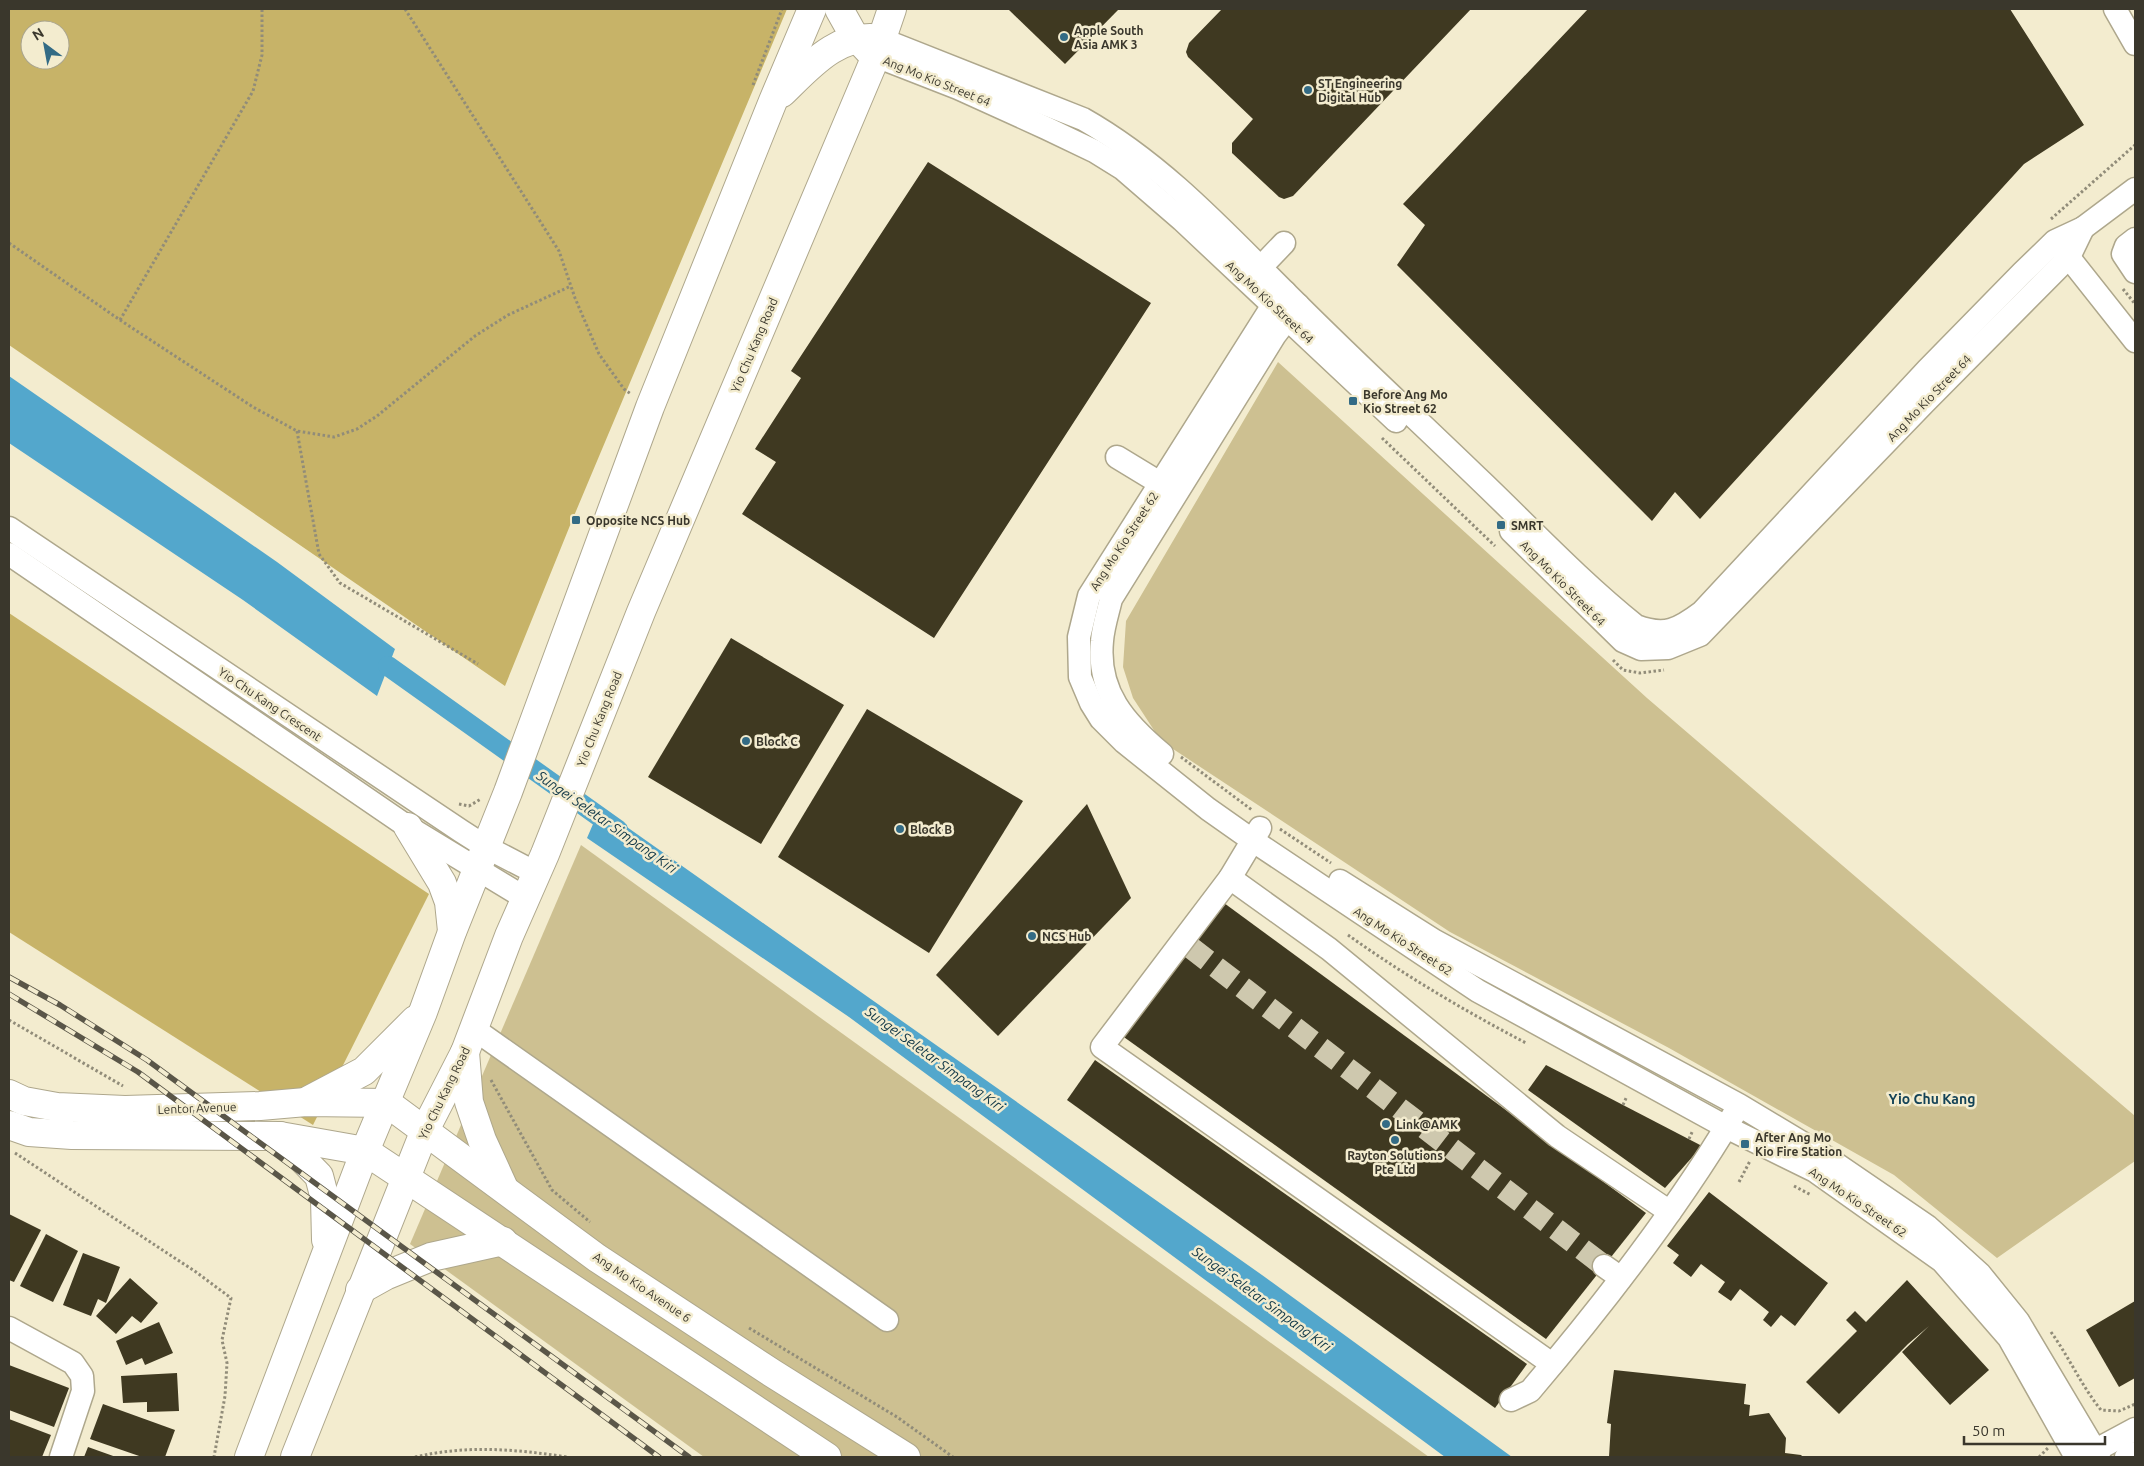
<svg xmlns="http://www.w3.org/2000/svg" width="2144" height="1466" viewBox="0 0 2144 1466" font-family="Ubuntu,sans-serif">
  <rect width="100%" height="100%" fill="#f3eccf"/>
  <g fill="#cdc091">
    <path d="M1278 362 1647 698 2135 1116V1161L1997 1258 1894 1175 1669 1048 1450 932 1161 741 1133 698 1123 667 1126 621Z"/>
    <path d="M581 845 1357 1405 1429 1457H704L410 1244Z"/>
  </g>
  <g fill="#c7b368" fill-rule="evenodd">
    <path d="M9 9H787L571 523 505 686 9 345ZM30 30H60V60H30Z"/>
    <path d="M9 613 429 894 313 1125 9 932Z"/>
  </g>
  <g fill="#53a7cc">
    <path d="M9 376 277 562 395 649 377 696 243 600 9 443Z"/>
    <path d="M600 808 1262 1275 1512 1457H1445L849 1017 587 838Z"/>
  </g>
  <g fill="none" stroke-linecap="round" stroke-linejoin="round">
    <path stroke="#53a7cc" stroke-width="20" d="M388 666 618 830"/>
  </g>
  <g fill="#3f3921">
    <path d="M1008 9H1119L1065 64Z"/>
    <path d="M1222 9H1471L1293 196 1284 199 1279 197 1232 153V143L1253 119 1188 57 1186 52 1189 43Z"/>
    <path d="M1588 9H2010L2084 125 2024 164 1700 519 1675 492 1652 521 1397 265 1425 225 1403 204Z"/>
    <path d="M928 162 1151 303 934 638 742 514 776 462 755 449 801 378 791 371Z"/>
    <path d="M731 638 844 705 761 844 648 777Z"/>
    <path d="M867 709 1023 801 929 953 778 857Z"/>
    <path d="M1087 804 1131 898 998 1036 936 975Z"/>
    <path d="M1224 903 1646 1213 1546 1339 1121 1035Z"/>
    <path d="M1095 1060 1527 1364 1495 1408 1067 1100Z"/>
    <path d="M1546 1065 1702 1146 1665 1188 1528 1090Z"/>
    <path d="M1709 1192 1828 1283 1795 1326 1781 1315 1771 1327 1763 1320 1769 1312 1740 1289 1731 1301 1718 1292 1725 1282 1701 1264 1691 1277 1673 1263 1679 1255 1667 1246Z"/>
    <path d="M9 1214 41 1230 14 1282 9 1280Z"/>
    <path d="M46 1234 78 1251 53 1302 20 1286Z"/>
    <path d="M83 1253 120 1267 106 1303 98 1299 91 1316 63 1305Z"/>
    <path d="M130 1278 158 1303 141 1323 132 1316 116 1334 96 1316Z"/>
    <path d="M1907 1280 1989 1370 1950 1405 1902 1352 1929 1326 1908 1344 1839 1414 1806 1382 1857 1331 1846 1320 1855 1311 1866 1322Z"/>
    <path d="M2135 1301V1378L2119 1387 2086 1330Z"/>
    <path d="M159 1322 173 1353 145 1365 142 1358 126 1365 116 1341Z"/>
    <path d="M9 1365 69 1388 54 1427 9 1410Z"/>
    <path d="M1614 1370 1746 1384 1744 1404 1750 1405 1749 1416 1769 1413 1786 1438 1785 1453 1801 1455 1803 1457H1609L1611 1424 1607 1423Z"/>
    <path d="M177 1373 179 1411 147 1412V1402L123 1403 121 1376Z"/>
    <path d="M103 1404 175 1430 165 1457H142L90 1439Z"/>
    <path d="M9 1419 51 1435 42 1457H9Z"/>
    <path d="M88 1447 116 1457H84Z"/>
  </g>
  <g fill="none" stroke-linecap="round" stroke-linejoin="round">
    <path stroke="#cec8ae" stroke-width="22" stroke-dasharray="22 11" stroke-linecap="butt" d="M1190 947 1604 1266"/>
    <defs>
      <g id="minor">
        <path d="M2115 9 2135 44"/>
        <path d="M881 39 1083 119C1166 166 1229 237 1296 303 1357 364 1420 422 1482 482 1532 530 1581 582 1636 626 1665 637 1678 630 1702 612L1927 370 2022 273 2055 241 2083 228 2135 189"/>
        <path d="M876 56 958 88 1046 128 1094 151 1123 169 1182 220 1396 421"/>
        <path d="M2135 239 2126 246 2123 254 2135 272"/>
        <path d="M2059 245 2135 341"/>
        <path d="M1261 267 1284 243"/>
        <path d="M1285 292 1273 305 1089 596 1079 637 1080 677 1091 703 1101 719 1124 742 1208 809 1252 840 1478 991 1726 1127 1815 1171 1942 1261 2009 1338 2076 1457"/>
        <path d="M1117 457 1173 491"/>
        <path d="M9 528 461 831 486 847 536 873"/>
        <path d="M1511 531 1623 641 1641 649 1668 648 1700 635 1925 402 2069 257 2083 228"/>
        <path d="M9 554 408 827 525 898"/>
        <path d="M1162 754C1125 723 1097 692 1102 641 1103 627 1108 612 1111 599L1275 335 1298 305"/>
        <path d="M1260 828 1230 878 1102 1047 1552 1364"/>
        <path d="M1230 878 1329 949 1557 1136 1670 1212"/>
        <path d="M1340 881 1435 941 1739 1105 1829 1159 1927 1226 1980 1274 2018 1321 2099 1457"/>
        <path d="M474 1029 887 1320"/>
        <path d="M1604 1266 1621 1278"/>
        <path d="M9 1328 73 1363 82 1376 83 1391 61 1457"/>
        <path d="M1511 1400 1530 1391C1604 1304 1675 1213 1734 1114"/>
        <path d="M2083 1457 2135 1429"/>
        <path d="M2126 1457 2135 1453"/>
      </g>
      <g id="major">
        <path d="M839 9 853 34 869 51"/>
        <path d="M782 93C810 66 838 32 881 39"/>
        <path d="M408 827 442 883 449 902 452 931"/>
        <path d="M465 1052 469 1102 482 1140 503 1186"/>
        <path d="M9 1094 24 1101 57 1107 125 1110 260 1106 306 1102 387 1103"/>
        <path d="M309 1100 364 1071 415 1020"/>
        <path d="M387 1103 597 1258 772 1373 906 1457"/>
        <path d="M9 1125 29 1132 72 1135 280 1136 365 1151 827 1457"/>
        <path d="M280 1136 319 1176 325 1199 326 1240"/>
        <path d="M360 1290 387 1275 431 1257 503 1241"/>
        <path d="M249 1457 365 1151 423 1012 452 932 508 792 650 407 773 101 812 9"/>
        <path d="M295 1457 425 1130 465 1052 509 936 545 854 641 612 876 56 892 9"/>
      </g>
    </defs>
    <use href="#minor" stroke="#aea78c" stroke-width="25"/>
    <use href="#major" stroke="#aea78c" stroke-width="30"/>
    <g stroke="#918c79" stroke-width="3" stroke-dasharray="2.5 2.5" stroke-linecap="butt">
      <path d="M405 9 559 251 575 298 599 354 624 389 631 394"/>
      <path d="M753 85 782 9"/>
      <path d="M2051 219 2135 145"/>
      <path d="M9 243 120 320 253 407 297 431 334 437 357 429 377 416 475 336 508 315 571 286"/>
      <path d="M2123 289 2135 304"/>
      <path d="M120 320 253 91 262 55V9"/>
      <path d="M297 431 319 554 340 583 478 664"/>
      <path d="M1382 438 1495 546"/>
      <path d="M1613 660 1623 670 1640 673 1664 670"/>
      <path d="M1181 757 1252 810"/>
      <path d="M459 804 469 806 481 799"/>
      <path d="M1280 829 1331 863"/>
      <path d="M1348 935C1404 975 1465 1011 1526 1043"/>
      <path d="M9 1020 123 1086"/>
      <path d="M491 1080 552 1190 590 1222"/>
      <path d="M1623 1105 1627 1096"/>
      <path d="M1689 1139 1693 1130"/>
      <path d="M15 1153 196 1272 231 1298 222 1340 227 1363 225 1396 214 1457"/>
      <path d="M1739 1182 1750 1161"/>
      <path d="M1794 1186 1811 1195"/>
      <path d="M749 1328 897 1417 953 1457"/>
      <path d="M2051 1332C2069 1357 2081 1385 2101 1410L2119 1411 2135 1404"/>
      <path d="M415 1457C467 1445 514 1449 567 1457"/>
      <path d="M2039 1457 2048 1448"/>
    </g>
    <use href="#minor" stroke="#fff" stroke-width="22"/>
    <use href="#major" stroke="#fff" stroke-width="28"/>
    <defs>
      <g id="rail">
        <path d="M9 977 60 1005 147 1060 689 1457"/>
        <path d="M9 994 138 1072 659 1457"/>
      </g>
    </defs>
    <use href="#rail" stroke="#5a5648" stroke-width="5.5"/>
    <use href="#rail" stroke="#f3eccf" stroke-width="4" stroke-dasharray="11" stroke-linecap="butt"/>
  </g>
  <g fill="#336b85" stroke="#f3eccf" stroke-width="2">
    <circle cx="1064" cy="37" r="5"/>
    <circle cx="1308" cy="90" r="5"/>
    <rect x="1348" y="396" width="10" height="10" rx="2.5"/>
    <rect x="571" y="515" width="10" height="10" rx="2.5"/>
    <rect x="1496" y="520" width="10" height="10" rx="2.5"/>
    <circle cx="746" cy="741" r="5"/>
    <circle cx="900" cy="829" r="5"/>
    <circle cx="1032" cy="936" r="5"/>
    <circle cx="1386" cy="1124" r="5"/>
    <circle cx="1395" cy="1140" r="5"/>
    <rect x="1740" y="1139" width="10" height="10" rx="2.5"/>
  </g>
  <g text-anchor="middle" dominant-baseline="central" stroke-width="5" stroke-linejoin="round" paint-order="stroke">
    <g font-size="12" font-weight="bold" fill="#3a372c" stroke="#f3eccf" text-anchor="start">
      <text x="1074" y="30">Apple South<tspan x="1074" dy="14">Asia AMK 3</tspan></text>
      <text x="1318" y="83">ST Engineering<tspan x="1318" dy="14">Digital Hub</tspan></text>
      <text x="1363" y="394">Before Ang Mo<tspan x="1363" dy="14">Kio Street 62</tspan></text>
      <text x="586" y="520">Opposite NCS Hub</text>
      <text x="1511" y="525">SMRT</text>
      <text x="756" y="741">Block C</text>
      <text x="910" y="829">Block B</text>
      <text x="1042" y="936">NCS Hub</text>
      <text x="1396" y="1124">Link@AMK</text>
      <text x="1755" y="1137">After Ang Mo<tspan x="1755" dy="14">Kio Fire Station</tspan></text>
      <text x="1395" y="1155" text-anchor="middle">Rayton Solutions<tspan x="1395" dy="14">Pte Ltd</tspan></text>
    </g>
    <g font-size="12" fill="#3a372c" stroke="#f3eccf">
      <text transform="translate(937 81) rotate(22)">Ang Mo Kio Street 64</text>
      <text transform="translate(1270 302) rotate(43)">Ang Mo Kio Street 64</text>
      <text transform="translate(754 345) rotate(-67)">Yio Chu Kang Road</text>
      <text transform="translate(1929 398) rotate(-46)">Ang Mo Kio Street 64</text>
      <text transform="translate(1124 541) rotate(-57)">Ang Mo Kio Street 62</text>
      <text transform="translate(1563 583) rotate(45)">Ang Mo Kio Street 64</text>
      <text transform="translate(270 704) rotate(34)">Yio Chu Kang Crescent</text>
      <text transform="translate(599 719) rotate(-68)">Yio Chu Kang Road</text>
      <text transform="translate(1403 941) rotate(33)">Ang Mo Kio Street 62</text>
      <text transform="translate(444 1093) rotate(-64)">Yio Chu Kang Road</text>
      <text transform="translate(197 1108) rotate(-2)">Lentor Avenue</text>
      <text transform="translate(1858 1202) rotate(34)">Ang Mo Kio Street 62</text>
      <text transform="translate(642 1287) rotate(34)">Ang Mo Kio Avenue 6</text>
    </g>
    <g font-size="14" font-style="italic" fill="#0f3646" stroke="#f3eccf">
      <text transform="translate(607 822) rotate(35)">Sungei Seletar Simpang Kiri</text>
      <text transform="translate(935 1059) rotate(36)">Sungei Seletar Simpang Kiri</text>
      <text transform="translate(1262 1299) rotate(36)">Sungei Seletar Simpang Kiri</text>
    </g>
    <g font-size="14" font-weight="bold" fill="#144357" stroke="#f3eccf">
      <text x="1932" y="1099">Yio Chu Kang</text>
    </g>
  </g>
  <rect width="2144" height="1466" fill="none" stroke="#3a372c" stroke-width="20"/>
  <g transform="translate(45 45) rotate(328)"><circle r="24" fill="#f3eccf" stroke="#a9a48e"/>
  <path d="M0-4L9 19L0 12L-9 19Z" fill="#336b85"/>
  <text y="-8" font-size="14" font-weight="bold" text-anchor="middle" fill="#3a372c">N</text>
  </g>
  <path d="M1964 1436v8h141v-8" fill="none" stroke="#3a372c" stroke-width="2.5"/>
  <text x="1972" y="1436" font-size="15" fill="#3a372c" stroke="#f3eccf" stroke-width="4" paint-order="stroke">50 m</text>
</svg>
